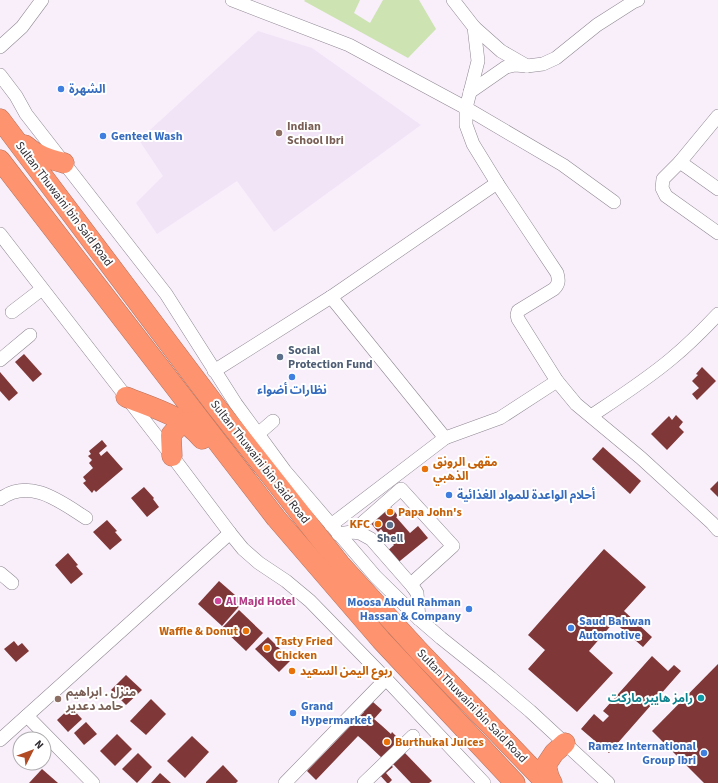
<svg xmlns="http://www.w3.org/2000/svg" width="718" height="783" viewBox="0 0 718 783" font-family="'Source Sans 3','Noto Sans Arabic',sans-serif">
  <rect width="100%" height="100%" fill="#f8effb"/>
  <path fill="#f2e4f7" d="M258 31 312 48 421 125 274 232 237 181 157 234 136 203 163 176 139 140Z"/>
  <path fill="#cde3b1" d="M305 0H360L354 13 370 23 383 0H419L436 29 408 58 304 1Z"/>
  <g fill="#7f3837">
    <path d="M24 354 42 374 33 382 15 362Z"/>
    <path d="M702 367 716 381 697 400 692 394 699 388 692 381 698 375 696 374Z"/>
    <path d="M0 372 18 393 9 401 0 391Z"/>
    <path d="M676 415 683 422 679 427 684 432 667 450 651 434 669 416 672 420Z"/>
    <path d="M102 440 107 446 99 453 101 456 107 451 123 469 96 492 94 490 92 493 83 483 86 481 83 477 93 468 89 463 92 460 88 456 91 454 89 451Z"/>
    <path d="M603 447 641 481 630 494 592 459Z"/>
    <path d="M718 481V497L710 489Z"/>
    <path d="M144 487 154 498 153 499 159 507 147 517 131 498Z"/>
    <path d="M390 505 398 516 396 517 410 533 418 526 428 538 395 565 385 553 394 545 381 529 378 532 370 522Z"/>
    <path d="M107 520 117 531 115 532 122 540 110 550 93 532Z"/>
    <path d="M604 549 646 587 624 611 652 637 643 647 614 622 589 651 613 673 577 712 528 669 545 650 528 635Z"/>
    <path d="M68 553 78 565 76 566 83 574 71 584 55 565Z"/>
    <path d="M219 581 243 602 222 626 198 604Z"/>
    <path d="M239 610 263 633 246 651 222 628Z"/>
    <path d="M268 637 291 660 279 672 255 649Z"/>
    <path d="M14 641 18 646 22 643 29 651 16 662 4 649Z"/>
    <path d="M652 656 668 671 674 665 681 671 609 753 581 729 594 714 603 722 609 716 603 711Z"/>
    <path d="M718 664V783H704L652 731Z"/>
    <path d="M126 675 142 690 126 705 111 690Z"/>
    <path d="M151 699 166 714 146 735 130 721Z"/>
    <path d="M373 702 382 710 374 719 381 725 391 734 392 732 401 741 383 759 365 742 358 736 316 780 307 771 364 712 362 710Z"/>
    <path d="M71 707 82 719 68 732 57 720Z"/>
    <path d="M86 722 97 734 84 745 74 733Z"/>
    <path d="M117 734 132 749 115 766 100 751Z"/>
    <path d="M192 736 209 752 185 778 167 761Z"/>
    <path d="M404 752 432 781 429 783H411L392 763Z"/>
    <path d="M138 753 152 767 137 783 122 769Z"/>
    <path d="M390 764 393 767 386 773 392 780 389 783H387L378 773Z"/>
    <path d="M223 765 238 781 236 783H206V782Z"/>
    <path d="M42 769 58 783H29Z"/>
    <path d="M160 773 171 783H151Z"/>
  </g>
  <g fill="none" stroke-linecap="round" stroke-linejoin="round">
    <defs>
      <g id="minor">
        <path d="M232 0 349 45 466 108 563 165 614 202"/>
        <path d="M453 0 474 27 478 61 466 108V125L473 144 497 183 557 273C559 280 559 284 554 289L518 311 517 315 518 319 557 381 576 404 641 458 712 523 718 530"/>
        <path d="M474 27 501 51 527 66"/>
        <path d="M0 47 22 27 42 0"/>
        <path d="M0 75 16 96 26 114 166 294 236 404 285 471 376 577 419 619 441 638 491 678 530 711 608 783"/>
        <path d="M470 92 506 67 515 65 527 66 543 64 556 58 597 25 633 2 638 0"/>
        <path d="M718 116 680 162 663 179 662 188 666 196 718 233"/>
        <path d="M680 162 718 189"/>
        <path d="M0 234 172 456 230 533 243 549 259 563 286 581 310 601 386 679 484 783"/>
        <path d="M331 297 445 438"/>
        <path d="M12 312 42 289"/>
        <path d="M0 360 30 335"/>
        <path d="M214 371 331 297 497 183"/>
        <path d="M591 416C618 398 646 380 671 359 688 345 703 330 718 314"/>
        <path d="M258 434 273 421"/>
        <path d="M0 499C30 477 61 502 86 518"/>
        <path d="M331 525 445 438 500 418 557 381"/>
        <path d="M352 532 360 533 371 539 413 587"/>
        <path d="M338 534 352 532 401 489 453 546 411 584 417 593 419 619"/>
        <path d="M0 573 12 583"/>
        <path d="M27 716 93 783"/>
        <path d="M0 740 230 533"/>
        <path d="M285 783 386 679"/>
        <path d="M364 783 413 736"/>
      </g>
      <g id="highway">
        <path d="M0 119 215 405 340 564 419 651 546 783"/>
        <path d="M25 145C37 156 49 159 64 163"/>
        <path d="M0 160 276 518 381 640 515 783"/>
        <path d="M126 397C153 408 184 416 202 439"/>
        <path d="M172 456 171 435 177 428 185 422"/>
        <path d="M552 783 549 777 546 765 554 753 565 743"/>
      </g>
    </defs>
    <use href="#minor" stroke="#8f8792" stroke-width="14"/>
    <use href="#highway" stroke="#b6705a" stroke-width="21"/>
    <use href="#minor" stroke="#fff" stroke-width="13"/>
    <use href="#highway" stroke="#fd946f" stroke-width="20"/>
  </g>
  <g fill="#3f7fe0" stroke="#fff" stroke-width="1.5">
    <circle cx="61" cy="89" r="4"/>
    <circle cx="103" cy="136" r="4"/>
    <circle cx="292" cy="377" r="4"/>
    <circle cx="449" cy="495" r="4"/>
    <circle cx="469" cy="609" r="4"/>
    <circle cx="571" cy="628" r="4"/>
    <circle cx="293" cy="713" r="4"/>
    <circle cx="704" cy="753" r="4"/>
  </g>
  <g fill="#8d6e63" stroke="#fff" stroke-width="1.5">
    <circle cx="279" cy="133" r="4"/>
    <circle cx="58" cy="699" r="4"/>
  </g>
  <g fill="#5c6f8a" stroke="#fff" stroke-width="1.5">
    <circle cx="280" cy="357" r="4"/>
    <circle cx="390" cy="525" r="4"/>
  </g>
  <g fill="#e8710a" stroke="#fff" stroke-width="1.5">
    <circle cx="425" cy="469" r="4"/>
    <circle cx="390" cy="512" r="4"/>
    <circle cx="378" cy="524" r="4"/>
    <circle cx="246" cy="631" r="4"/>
    <circle cx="267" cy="648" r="4"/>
    <circle cx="292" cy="671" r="4"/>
    <circle cx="387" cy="742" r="4"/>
  </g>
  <circle fill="#d1479c" stroke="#fff" stroke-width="1.5" cx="218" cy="601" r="4"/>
  <circle fill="#0f9aa8" stroke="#fff" stroke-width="1.5" cx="701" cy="698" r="4"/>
  <g text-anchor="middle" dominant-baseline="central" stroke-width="4" stroke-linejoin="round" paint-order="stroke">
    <g font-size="12" font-weight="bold" fill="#366cbe" stroke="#fff" text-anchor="start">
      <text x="69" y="89">الشهرة</text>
      <text x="111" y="136">Genteel Wash</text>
      <text x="292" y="390" text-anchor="middle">نظارات أضواء</text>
      <text x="457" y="495">أحلام الواعدة للمواد الغذائية</text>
      <text x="461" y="602" text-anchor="end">Moosa Abdul Rahman<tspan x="461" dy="14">Hassan &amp; Company</tspan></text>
      <text x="579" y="621">Saud Bahwan<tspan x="579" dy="14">Automotive</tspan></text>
      <text x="301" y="706">Grand<tspan x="301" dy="14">Hypermarket</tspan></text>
      <text x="696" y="746" text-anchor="end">Ramez International<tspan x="696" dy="14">Group Ibri</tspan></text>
    </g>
    <g font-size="12" font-weight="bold" fill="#785e54" stroke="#fff" text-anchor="start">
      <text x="287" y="126">Indian<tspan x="287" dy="14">School Ibri</tspan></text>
      <text x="66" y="692">منزل . ابراهيم<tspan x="66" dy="14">حامد دعدير</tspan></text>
    </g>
    <g font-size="12" fill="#312d32" stroke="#fff">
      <text transform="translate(64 204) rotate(53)">Sultan Thuwaini bin Said Road</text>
      <text transform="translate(260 462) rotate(52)">Sultan Thuwaini bin Said Road</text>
      <text transform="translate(472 706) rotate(46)">Sultan Thuwaini bin Said Road</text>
    </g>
    <g font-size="12" font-weight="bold" fill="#4e5e75" stroke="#fff" text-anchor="start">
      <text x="288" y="350">Social<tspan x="288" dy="14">Protection Fund</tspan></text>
      <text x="390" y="538" text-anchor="middle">Shell</text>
    </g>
    <g font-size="12" font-weight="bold" fill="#c56008" stroke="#fff" text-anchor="start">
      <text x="433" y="462">مقهى الرونق<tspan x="433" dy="14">الذهبي</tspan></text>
      <text x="398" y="512">Papa John's</text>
      <text x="370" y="524" text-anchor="end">KFC</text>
      <text x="238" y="631" text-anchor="end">Waffle &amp; Donut</text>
      <text x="275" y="641">Tasty Fried<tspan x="275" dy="14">Chicken</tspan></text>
      <text x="300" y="671">ربوع اليمن السعيد</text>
      <text x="395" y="742">Burthukal Juices</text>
    </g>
    <g font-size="12" font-weight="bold" fill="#b23c85" stroke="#fff" text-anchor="start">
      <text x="226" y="601">Al Majd Hotel</text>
    </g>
    <g font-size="12" font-weight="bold" fill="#0d838f" stroke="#fff" text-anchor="end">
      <text x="693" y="698">رامز هايبر ماركت</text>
    </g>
  </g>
  <g transform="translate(32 751) rotate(48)"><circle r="19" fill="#ffffff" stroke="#adabad"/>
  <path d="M0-3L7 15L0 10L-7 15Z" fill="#b24b24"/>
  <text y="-6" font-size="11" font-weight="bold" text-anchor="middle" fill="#312d32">N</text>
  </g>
</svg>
